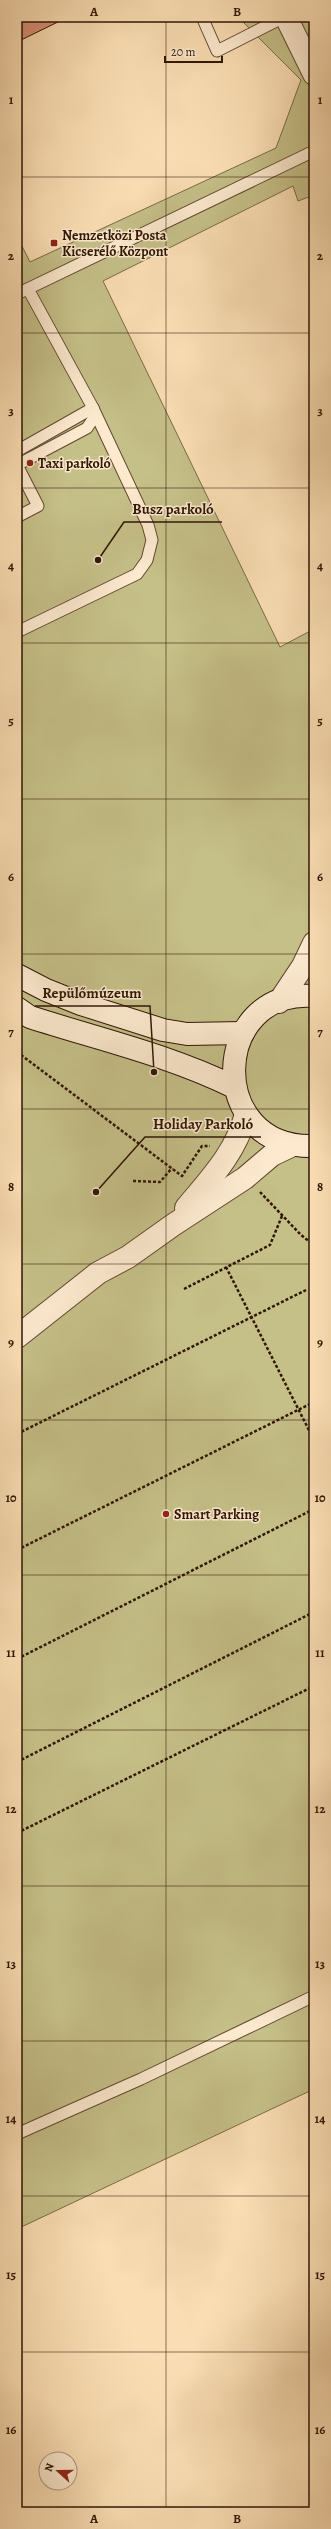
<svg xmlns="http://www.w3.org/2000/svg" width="331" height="2529" viewBox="0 0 331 2529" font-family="Alegreya,serif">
  <rect width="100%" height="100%" fill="#faddb3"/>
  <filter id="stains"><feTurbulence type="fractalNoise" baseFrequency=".005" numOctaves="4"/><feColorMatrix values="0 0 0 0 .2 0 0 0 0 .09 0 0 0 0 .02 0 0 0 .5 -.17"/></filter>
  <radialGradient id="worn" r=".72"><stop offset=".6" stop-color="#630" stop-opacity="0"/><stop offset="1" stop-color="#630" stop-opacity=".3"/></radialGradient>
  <path fill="#c5bf88" stroke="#7a6a46" d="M238 17H314V195L298 201 293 186 103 281 280 647 314 629V2089L17 2229V236L30 262 276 148 301 80Z"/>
  <path fill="#d98f77" stroke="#2f1605" d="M17 17H68L17 42Z"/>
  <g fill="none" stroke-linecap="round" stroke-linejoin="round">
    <defs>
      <g id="lane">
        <path d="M202 17 217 51 284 17"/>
        <path d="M17 294 314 151"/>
        <path d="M17 451 93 408"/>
        <path d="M17 465 87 428 93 419V408"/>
        <path d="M17 465 38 506 17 517"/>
        <path d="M17 632 137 574 147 560 152 540 148 525 93 408 28 289"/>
        <path d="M17 2134 141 2079 314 1996"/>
      </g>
      <g id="street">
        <path d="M286 17 314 74"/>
        <path d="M279 1002 303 966 314 943"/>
        <path d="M186 1208C211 1178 236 1152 246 1114"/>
        <path d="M17 1337 98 1273 128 1257 173 1225 245 1178 272 1155 293 1145"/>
      </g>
      <g id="secondary">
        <path d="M17 975 46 990 81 1004 163 1030 187 1034 243 1033"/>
        <path d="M314 996C210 988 205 1150 314 1146"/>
        <path d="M17 1008 30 1017C98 1039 169 1055 234 1087"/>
      </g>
    </defs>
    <use href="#lane" stroke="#624830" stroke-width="13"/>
    <use href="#street" stroke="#624830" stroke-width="24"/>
    <use href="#secondary" stroke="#2f1605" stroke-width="24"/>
    <g stroke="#2f1605" stroke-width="2.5" stroke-dasharray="3 2" stroke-linecap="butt">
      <path d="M17 1052 182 1176 202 1146H210"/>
      <path d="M133 1181 160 1182 172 1168"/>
      <path d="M260 1192 301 1235 314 1245"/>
      <path d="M226 1267 314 1440"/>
      <path d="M184 1289 270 1245 282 1216"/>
      <path d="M17 1434 306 1290"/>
      <path d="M17 1550 314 1402"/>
      <path d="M17 1659 314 1509"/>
      <path d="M17 1762 314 1612"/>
      <path d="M17 1833 314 1686"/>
    </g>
    <use href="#lane" stroke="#fce9ce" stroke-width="11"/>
    <use href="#street" stroke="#fce9ce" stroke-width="22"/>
    <use href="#secondary" stroke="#fce9ce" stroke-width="22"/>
  </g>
  <path fill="none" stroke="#2f1605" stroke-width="1" stroke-opacity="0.55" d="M166 17V2512M17 177H314M17 333H314M17 488H314M17 643H314M17 799H314M17 954H314M17 1109H314M17 1264H314M17 1420H314M17 1575H314M17 1730H314M17 1886H314M17 2041H314M17 2196H314M17 2352H314"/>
  <g fill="#8f2418" stroke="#fce9ce" stroke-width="1.5">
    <rect x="50" y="239" width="8" height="8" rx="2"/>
    <circle cx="30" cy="463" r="4"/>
    <circle cx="166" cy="1514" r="4"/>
  </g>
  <g text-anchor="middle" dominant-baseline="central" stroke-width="3" stroke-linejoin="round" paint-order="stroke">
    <g font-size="14" font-weight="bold" fill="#2f1605" stroke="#fce9ce" text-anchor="start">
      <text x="62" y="235">Nemzetközi Posta<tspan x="62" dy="16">Kicserélő Központ</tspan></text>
      <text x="38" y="463">Taxi parkoló</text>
      <text x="174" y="1514">Smart Parking</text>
    </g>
  </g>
  <path fill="none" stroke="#2f1605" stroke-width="1.5" d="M98 560L124 522H222M154 1072L150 1006H35M96 1192L145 1137H261"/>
  <g fill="#2f1605" stroke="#fce9ce" stroke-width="1.5">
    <circle cx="98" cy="560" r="4"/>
    <circle cx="154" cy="1072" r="4"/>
    <circle cx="96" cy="1192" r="4"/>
  </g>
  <g font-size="15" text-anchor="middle" font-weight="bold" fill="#2f1605" stroke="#fce9ce" stroke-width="3" stroke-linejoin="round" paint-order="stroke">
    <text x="173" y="514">Busz parkoló</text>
    <text x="92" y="998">Repülőmúzeum</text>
    <text x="203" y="1129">Holiday Parkoló</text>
  </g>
  <rect width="331" height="2529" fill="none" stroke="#faddb3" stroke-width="44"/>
  <g transform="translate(58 2471) rotate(291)"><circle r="19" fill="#fce9ce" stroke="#aa957e"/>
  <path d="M0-3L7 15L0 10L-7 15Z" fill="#8f2418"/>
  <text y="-6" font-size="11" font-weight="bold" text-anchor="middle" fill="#2f1605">N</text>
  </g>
  <path d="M165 56v6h57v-6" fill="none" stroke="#2f1605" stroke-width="2"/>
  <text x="171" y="56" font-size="12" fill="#2f1605" stroke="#fce9ce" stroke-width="3" paint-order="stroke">20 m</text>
  <rect x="22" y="22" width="287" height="2485" fill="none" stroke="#2f1605" stroke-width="1.5"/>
  <g font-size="13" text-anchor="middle" font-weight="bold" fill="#2f1605">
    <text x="94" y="16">A</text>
    <text x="237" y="16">B</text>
    <text x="11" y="104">1</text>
    <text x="320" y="104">1</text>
    <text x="11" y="260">2</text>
    <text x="320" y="260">2</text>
    <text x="11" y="415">3</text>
    <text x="320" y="415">3</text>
    <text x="11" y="570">4</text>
    <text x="320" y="570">4</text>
    <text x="11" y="725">5</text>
    <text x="320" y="725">5</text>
    <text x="11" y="881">6</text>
    <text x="320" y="881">6</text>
    <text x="11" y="1036">7</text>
    <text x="320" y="1036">7</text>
    <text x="11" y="1191">8</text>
    <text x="320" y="1191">8</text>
    <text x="11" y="1347">9</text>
    <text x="320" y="1347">9</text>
    <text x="11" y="1502">10</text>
    <text x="320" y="1502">10</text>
    <text x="11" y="1657">11</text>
    <text x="320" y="1657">11</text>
    <text x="11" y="1813">12</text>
    <text x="320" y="1813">12</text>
    <text x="11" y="1968">13</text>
    <text x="320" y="1968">13</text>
    <text x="11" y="2123">14</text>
    <text x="320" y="2123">14</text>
    <text x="11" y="2279">15</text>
    <text x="320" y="2279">15</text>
    <text x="11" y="2434">16</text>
    <text x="320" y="2434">16</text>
    <text x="94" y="2523">A</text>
    <text x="237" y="2523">B</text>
  </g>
  <rect width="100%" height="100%" filter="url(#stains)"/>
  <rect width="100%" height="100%" fill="url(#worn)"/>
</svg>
